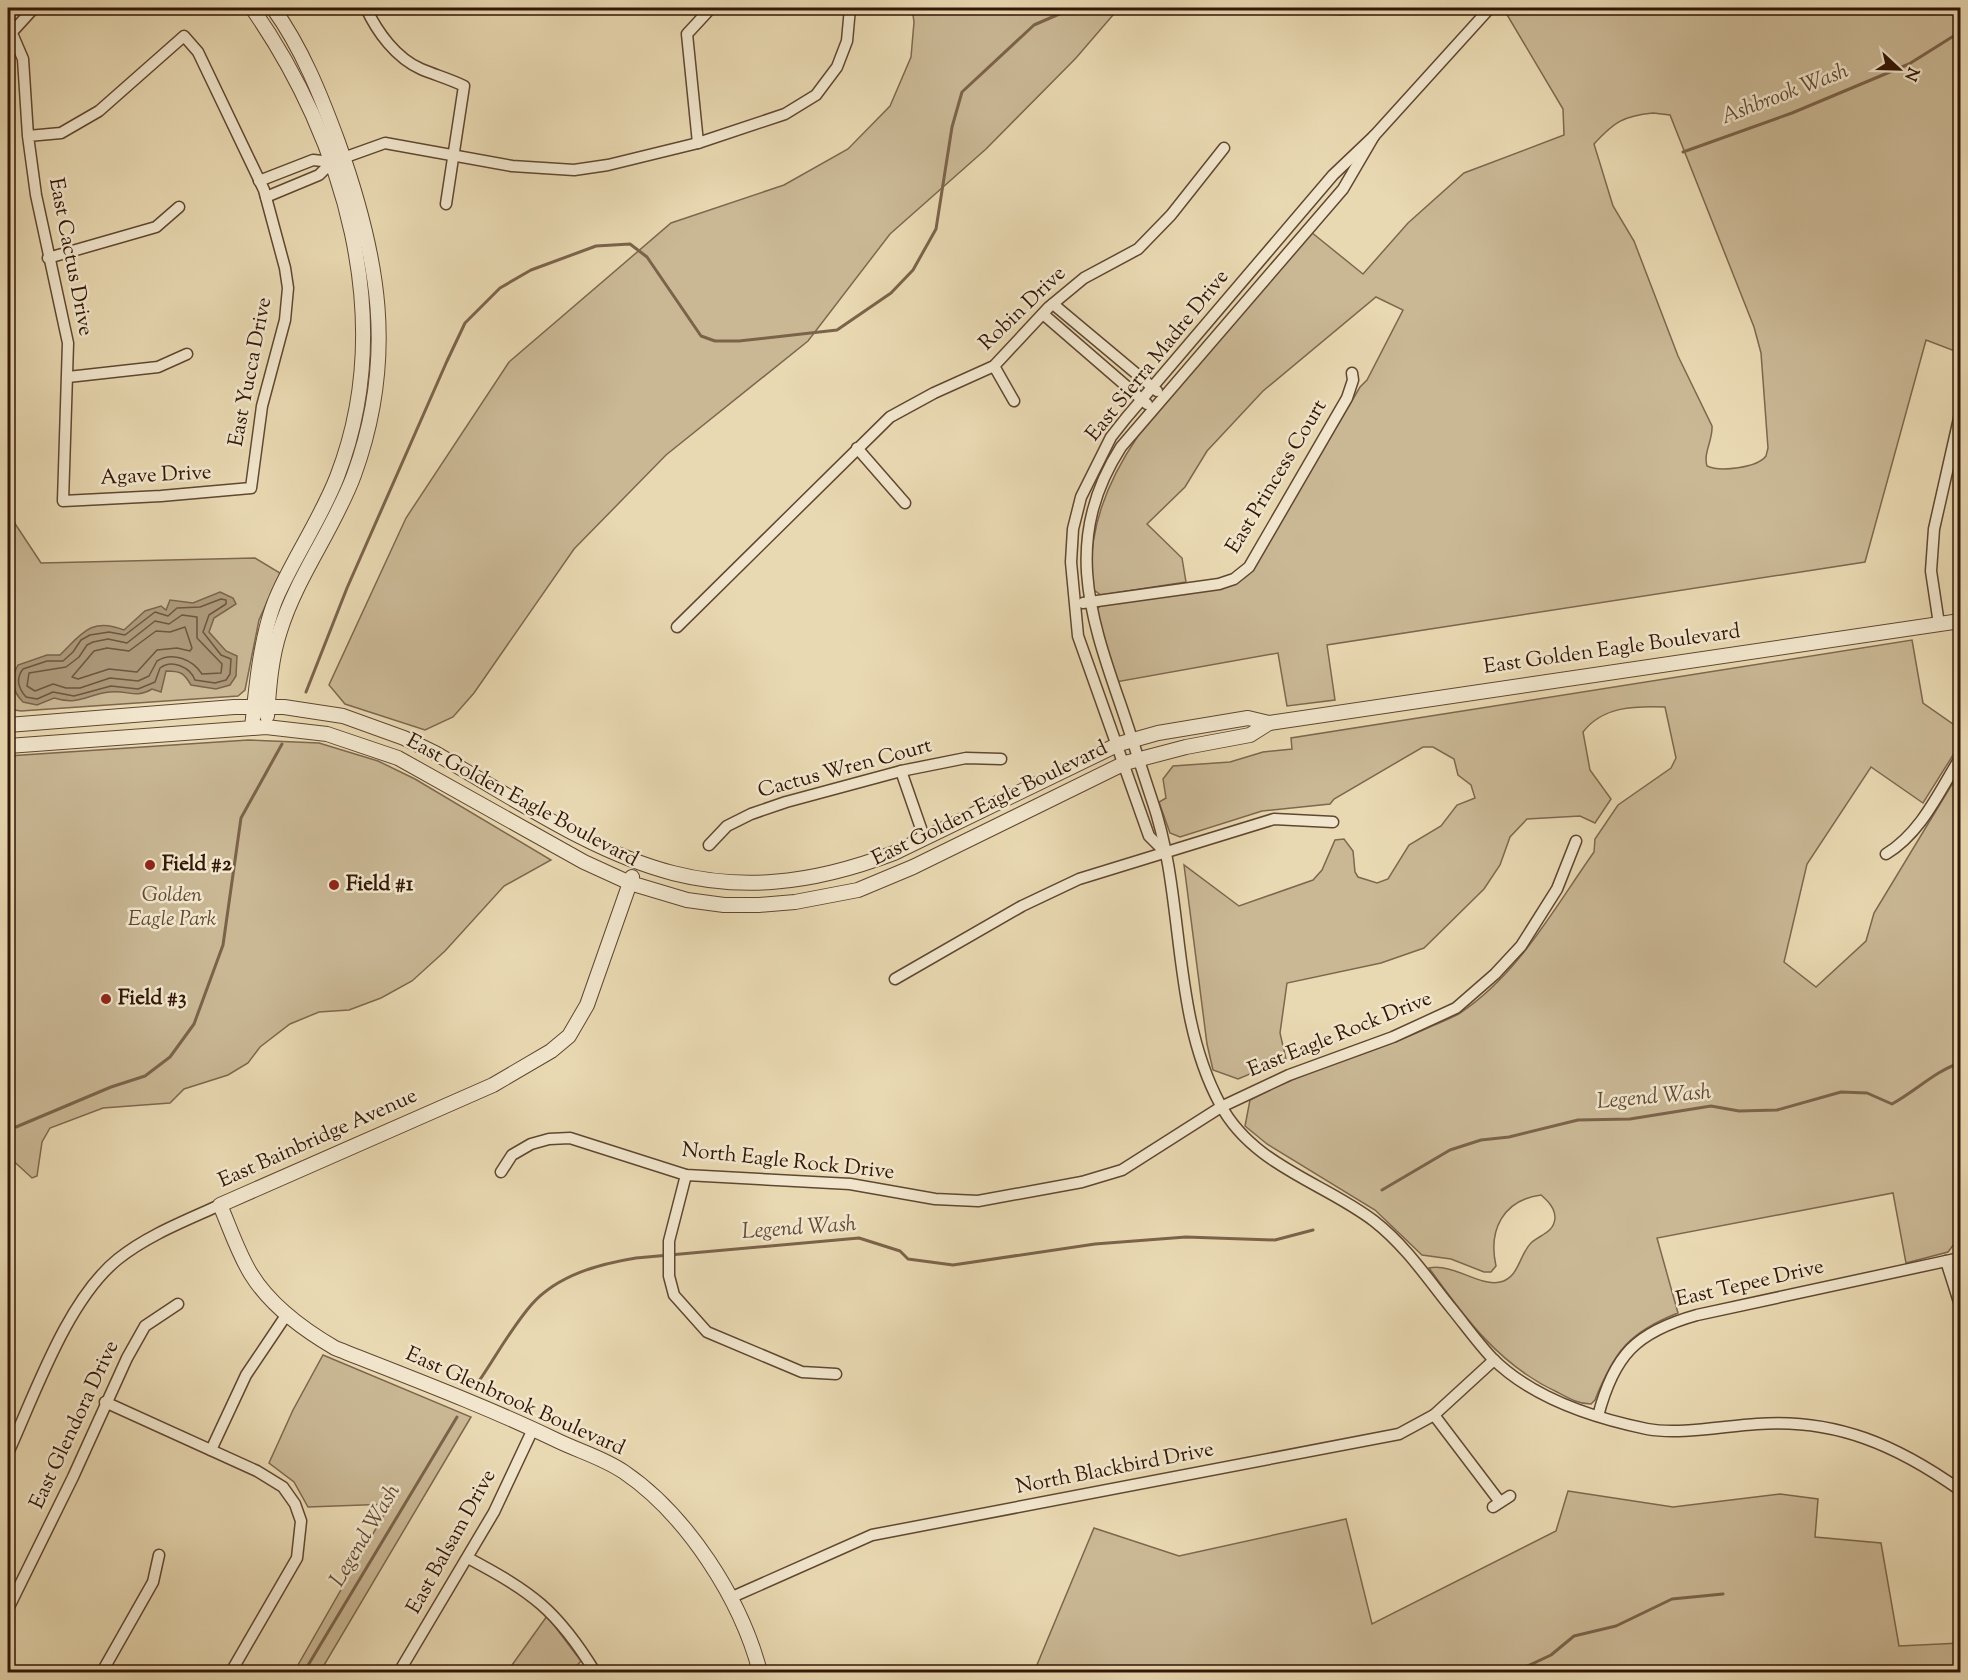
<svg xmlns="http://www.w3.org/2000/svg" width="1968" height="1680" viewBox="0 0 1968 1680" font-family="'Sorts Mill Goudy',serif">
  <rect width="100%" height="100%" fill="#e9d9b2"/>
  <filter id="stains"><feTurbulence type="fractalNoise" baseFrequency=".00333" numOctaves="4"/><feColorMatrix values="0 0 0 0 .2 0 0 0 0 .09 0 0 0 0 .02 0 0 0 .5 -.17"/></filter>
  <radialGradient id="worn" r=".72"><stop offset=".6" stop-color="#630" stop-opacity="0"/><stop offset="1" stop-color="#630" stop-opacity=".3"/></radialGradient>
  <g fill="#cab895" stroke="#7e674e" stroke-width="1.5" fill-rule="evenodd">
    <path d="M912 8H1119L1076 58 986 149 890 234 808 341 666 455 574 549 474 693 453 717 425 730 345 704 329 685 406 518 509 362 671 223 784 185 848 149 890 106 911 57 914 22Z"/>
    <path d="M1503 8H1960V353L1926 340 1865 562 1327 645 1335 700 1287 706 1278 653 1116 682 1097 622V609L1101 605 1229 586 1255 565 1360 387 1367 380 1403 310 1376 297 1263 391 1207 451 1185 487 1147 524 1182 558 1186 582 1101 595 1091 588C1088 530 1106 483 1138 436L1311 232 1363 274 1408 223 1464 173 1564 135 1563 109ZM1653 113 1670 115 1754 327 1761 353 1768 448 1766 456C1757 468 1720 472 1707 466 1703 453 1713 440 1712 426L1678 356 1634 241 1613 206 1594 144C1614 122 1623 116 1653 113Z"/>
    <path d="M8 513 41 563 255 558 280 573 259 620 245 690 238 696 21 711 8 709Z"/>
    <path d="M1912 640 1923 703 1960 729V744L1923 803 1871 767 1807 864 1784 962 1816 987 1866 941 1874 913 1960 771V1236L1948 1252 1906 1263 1893 1193 1657 1238 1678 1313C1629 1332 1614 1352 1595 1400L1591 1404C1578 1404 1568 1398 1557 1392 1499 1365 1465 1318 1429 1268 1454 1263 1479 1287 1500 1282 1519 1278 1519 1255 1531 1243 1539 1235 1554 1233 1555 1218 1555 1208 1548 1201 1541 1195 1503 1200 1488 1230 1496 1266L1491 1272H1484L1451 1259 1422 1255 1375 1210 1267 1144 1245 1126 1250 1100C1304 1070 1366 1056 1423 1030 1435 1024 1449 1020 1460 1013 1518 975 1555 907 1594 852L1595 839 1618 805 1671 768 1676 758 1665 707C1635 706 1603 706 1583 732L1590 770 1611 799 1595 823 1580 816 1527 819 1510 837 1500 865 1484 889 1424 948 1381 963 1287 983 1280 1033 1286 1059 1238 1079 1213 1070 1207 1044 1184 865 1239 906 1313 880 1322 870 1335 840 1344 839 1353 851 1355 872 1358 877 1377 883 1388 879 1409 845 1441 826 1457 805 1475 798 1471 785 1458 775 1454 759 1433 747H1423L1334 799 1330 804 1262 811 1180 837 1170 833 1159 802 1166 798 1163 779 1173 766 1230 762 1263 752 1292 749 1291 738Z"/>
    <path d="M248 740 319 743 378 761 415 779 551 860 504 886 445 951 412 981 381 998 349 1010 319 1012 290 1024 260 1047 248 1063 228 1075 184 1089 170 1103 103 1108 50 1128 42 1142 37 1176 32 1178 8 1156V756Z"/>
    <path d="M323 1355 471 1417 320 1672H294L390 1504 308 1507 294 1482 269 1463 293 1410Z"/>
    <path d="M1568 1491 1673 1507 1780 1494 1818 1499 1815 1537 1881 1543 1899 1646 1960 1643V1653L1953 1672H1034L1094 1528 1179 1556 1346 1519 1372 1624 1556 1531Z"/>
    <path d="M547 1616 581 1661 571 1672H507Z"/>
  </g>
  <path fill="#ab9778" stroke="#7b634a" stroke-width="1.5" d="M220 592 233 598 236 604 214 618 209 632 226 651 237 656 236 676 230 685 216 689 191 685C184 673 181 671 166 671L161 692 152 689C135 699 129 690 110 692 87 694 80 706 54 698L37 705 23 702C12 691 10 679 18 665L47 655H60C80 636 90 616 124 630L145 611 161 606 166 610 170 600 193 603Z"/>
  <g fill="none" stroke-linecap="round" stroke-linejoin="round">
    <g stroke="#6e563f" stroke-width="1.5">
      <path d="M221 599 226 600V604L209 615 203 632 221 655 231 659 230 674 226 680 215 683 195 680C190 667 172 659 160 668L155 682 138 689 111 686 74 696 53 692 37 699 26 697C18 688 16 678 23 669L47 661H63L73 652 81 640 90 635 109 632 125 635 155 612 168 616 177 608 200 607Z"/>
      <path d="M182 615 197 617V638L222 664 221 673 202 674C193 660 173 651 157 661L149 676 138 681 110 678 80 688H66L53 684 35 691 27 686 29 673 66 667 79 657 87 645 93 642 108 639 127 643 155 621 169 624Z"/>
      <path d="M185 627 192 648 190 651 177 648 157 650 137 672 109 669 78 679 72 677 94 651 107 648 129 651 156 631 170 632Z"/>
    </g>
    <g stroke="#7b634a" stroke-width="3">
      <path d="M1309 8C1321 19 1389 12 1406 8"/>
      <path d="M1683 152 1792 113 1909 64 1960 32"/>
      <path d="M306 692 347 588 447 361 465 323 500 288 531 270 596 246 630 244 647 257 701 336 715 341H739L837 330 891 293 913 270 936 229 952 127 962 92 1034 25 1073 8"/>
      <path d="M16 1127 111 1087 145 1076 170 1057 194 1024 223 945 241 818 282 744"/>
      <path d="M1382 1190 1450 1150 1481 1140 1509 1137 1578 1120 1630 1119 1711 1106 1739 1111 1777 1110 1841 1092 1867 1093 1892 1104C1916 1091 1935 1071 1960 1063"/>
      <path d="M477 1384C495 1358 511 1328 532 1304 558 1275 599 1264 636 1258L859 1238 900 1251 908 1259 953 1265 1095 1244 1186 1237 1275 1240 1313 1230"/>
      <path d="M304 1672 457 1417"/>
      <path d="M1515 1672 1551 1655 1574 1636 1616 1626 1672 1599 1723 1594"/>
    </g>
    <defs>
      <g id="minor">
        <path d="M366 8C377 32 396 58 421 69 435 75 450 79 464 86L446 204"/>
        <path d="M8 24 23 59 28 136 36 195 68 343 63 501 161 496 251 488 262 406 285 320 288 288 285 268 264 190 198 52 184 36 99 111 61 133 28 136"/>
        <path d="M13 31 34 8"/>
        <path d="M1374 136 1343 189 1121 447C1064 536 1088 611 1120 703 1131 735 1141 767 1152 800 1186 898 1170 1011 1220 1104 1253 1166 1323 1182 1374 1221 1406 1246 1427 1278 1452 1309 1465 1325 1478 1343 1492 1358 1532 1398 1593 1418 1647 1429 1679 1435 1724 1426 1757 1424 1836 1418 1898 1446 1960 1490"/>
        <path d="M698 143 687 34 711 8"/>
        <path d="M259 181 313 160 332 162 385 143 512 166 574 170 608 165 698 143 785 114 816 95 837 67 847 41 850 8"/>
        <path d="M266 197 319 175 332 162"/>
        <path d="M48 258 156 227 179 207"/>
        <path d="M1053 304 1157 391"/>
        <path d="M1043 314 1147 404"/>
        <path d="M994 366 1014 401"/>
        <path d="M68 377 158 367 187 354"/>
        <path d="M857 448 905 503"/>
        <path d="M1083 603 1219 584 1234 579 1249 567 1347 398 1353 380 1352 373"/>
        <path d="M1939 624 1931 571 1934 529 1960 414"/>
        <path d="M677 627 890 417 934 393 994 366 1049 307 1084 278 1138 249 1171 215 1224 148"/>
        <path d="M901 771 924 837"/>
        <path d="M709 845 727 826 751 814 786 802 901 771 966 758 1001 759"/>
        <path d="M1164 851 1149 836 1078 636 1071 562 1073 529 1081 497 1111 437 1126 418 1333 175 1374 136 1490 8"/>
        <path d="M1886 854C1921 833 1939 792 1960 758"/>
        <path d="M895 979 1022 906 1079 879 1274 819 1333 822"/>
        <path d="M501 1172 512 1155 531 1144 549 1139 570 1138 686 1175 850 1184 935 1199 978 1201 1082 1182 1122 1170 1221 1107 1289 1075 1393 1037 1456 1008 1495 974 1521 946 1557 889 1576 841"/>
        <path d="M686 1175 669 1241V1276L674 1295 707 1332 802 1372 836 1374"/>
        <path d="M1946 1261 1960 1305"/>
        <path d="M105 1402 257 1471 283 1487 295 1504 301 1521 297 1558 231 1672"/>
        <path d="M1434 1415 1500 1502"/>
        <path d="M1598 1416C1614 1355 1636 1332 1697 1315L1960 1258"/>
        <path d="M211 1450 246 1375 287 1314"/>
        <path d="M8 1453C35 1394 67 1300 118 1259 148 1235 185 1221 220 1205"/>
        <path d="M1493 1507 1510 1496"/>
        <path d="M468 1558C532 1592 557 1610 595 1672"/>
        <path d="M730 1598 872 1535 1399 1434 1434 1415 1494 1360"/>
        <path d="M8 1609 73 1477 127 1358 145 1326 178 1304"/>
        <path d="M102 1672 153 1582 159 1555"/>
        <path d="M399 1672 494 1512 533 1429"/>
      </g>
      <g id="tertiary">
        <path d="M252 8C344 140 398 320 337 477 321 518 296 554 278 594 261 631 256 688 252 728"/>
        <path d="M267 716C269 688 271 658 280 631 297 576 334 529 354 475 397 357 379 257 338 142 321 96 302 48 273 8"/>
        <path d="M8 725 234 707H284L343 716 404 738 435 753C600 849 697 928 894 853L1119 744 1158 733 1248 718 1269 723 1960 621"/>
        <path d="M8 746 266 727 327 734 398 758 584 862 630 883 687 900 724 905H759L795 902 858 890 913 867 1125 763 1186 747 1250 735 1269 723"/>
        <path d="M632 877 587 1005 569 1036 551 1051 493 1085 220 1205C230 1228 238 1253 251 1274 270 1305 304 1330 335 1348 408 1377 483 1405 554 1439 578 1451 602 1457 624 1472 687 1515 741 1599 760 1672"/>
      </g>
    </defs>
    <use href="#minor" stroke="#604731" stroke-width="13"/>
    <use href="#tertiary" stroke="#604731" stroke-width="16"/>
    <use href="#minor" stroke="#f1e6cd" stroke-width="10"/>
    <use href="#tertiary" stroke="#f1e6cd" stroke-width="14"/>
  </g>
  <g fill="#8f2418" stroke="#f1e6cd" stroke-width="2">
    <circle cx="150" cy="865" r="6"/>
    <circle cx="334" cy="885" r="6"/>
    <circle cx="106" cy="999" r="6"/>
  </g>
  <g text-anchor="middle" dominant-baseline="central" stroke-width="5" stroke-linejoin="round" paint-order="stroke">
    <g font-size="21" fill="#321606" stroke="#f1e6cd">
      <text transform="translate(70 257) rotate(79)">East Cactus Drive</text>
      <text transform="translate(1023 309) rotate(-44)">Robin Drive</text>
      <text transform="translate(1158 356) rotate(-51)">East Sierra Madre Drive</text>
      <text transform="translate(251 372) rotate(-79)">East Yucca Drive</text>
      <text transform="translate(156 476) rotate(-3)">Agave Drive</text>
      <text transform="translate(1277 477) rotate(-59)">East Princess Court</text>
      <text transform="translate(1612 650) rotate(-8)">East Golden Eagle Boulevard</text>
      <text transform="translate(845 769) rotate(-15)">Cactus Wren Court</text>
      <text transform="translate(522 801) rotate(28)">East Golden Eagle Boulevard</text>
      <text transform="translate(990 804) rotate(-26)">East Golden Eagle Boulevard</text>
      <text transform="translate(1340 1035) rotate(-22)">East Eagle Rock Drive</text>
      <text transform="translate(318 1139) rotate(-24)">East Bainbridge Avenue</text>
      <text transform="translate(788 1162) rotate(6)">North Eagle Rock Drive</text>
      <text transform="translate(1750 1284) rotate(-13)">East Tepee Drive</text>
      <text transform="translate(515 1402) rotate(24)">East Glenbrook Boulevard</text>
      <text transform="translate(75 1425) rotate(-65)">East Glendora Drive</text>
      <text transform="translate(1115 1469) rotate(-11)">North Blackbird Drive</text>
      <text transform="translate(452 1542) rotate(-61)">East Balsam Drive</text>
    </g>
    <g font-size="21" font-weight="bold" fill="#321606" stroke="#f1e6cd" text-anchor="start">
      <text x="162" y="865">Field #2</text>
      <text x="346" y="885">Field #1</text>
      <text x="118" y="999">Field #3</text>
    </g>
    <g font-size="21" font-style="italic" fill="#604731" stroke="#f1e6cd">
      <text x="172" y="896">Golden<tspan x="172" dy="24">Eagle Park</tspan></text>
    </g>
    <g font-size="22" font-style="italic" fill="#624a34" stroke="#f1e6cd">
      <text transform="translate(1785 95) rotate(-21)">Ashbrook Wash</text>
      <text transform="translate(1654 1098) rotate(-5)">Legend Wash</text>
      <text transform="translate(799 1229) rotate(-4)">Legend Wash</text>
      <text transform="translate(366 1536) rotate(-59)">Legend Wash</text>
    </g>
  </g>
  <rect width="1968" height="1680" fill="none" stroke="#e9d9b2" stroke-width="30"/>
  <rect x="9" y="9" width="1950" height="1662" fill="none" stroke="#321606" stroke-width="3"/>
  <rect x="15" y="15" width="1938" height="1650" fill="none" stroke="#321606" stroke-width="1.5"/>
  <g transform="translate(1899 69) rotate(112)" stroke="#f1e6cd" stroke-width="4.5" paint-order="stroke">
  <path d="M0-4.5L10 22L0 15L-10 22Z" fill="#321606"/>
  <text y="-9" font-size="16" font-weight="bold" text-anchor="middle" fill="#321606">N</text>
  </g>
  <rect width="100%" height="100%" filter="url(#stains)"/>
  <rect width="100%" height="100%" fill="url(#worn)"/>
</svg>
